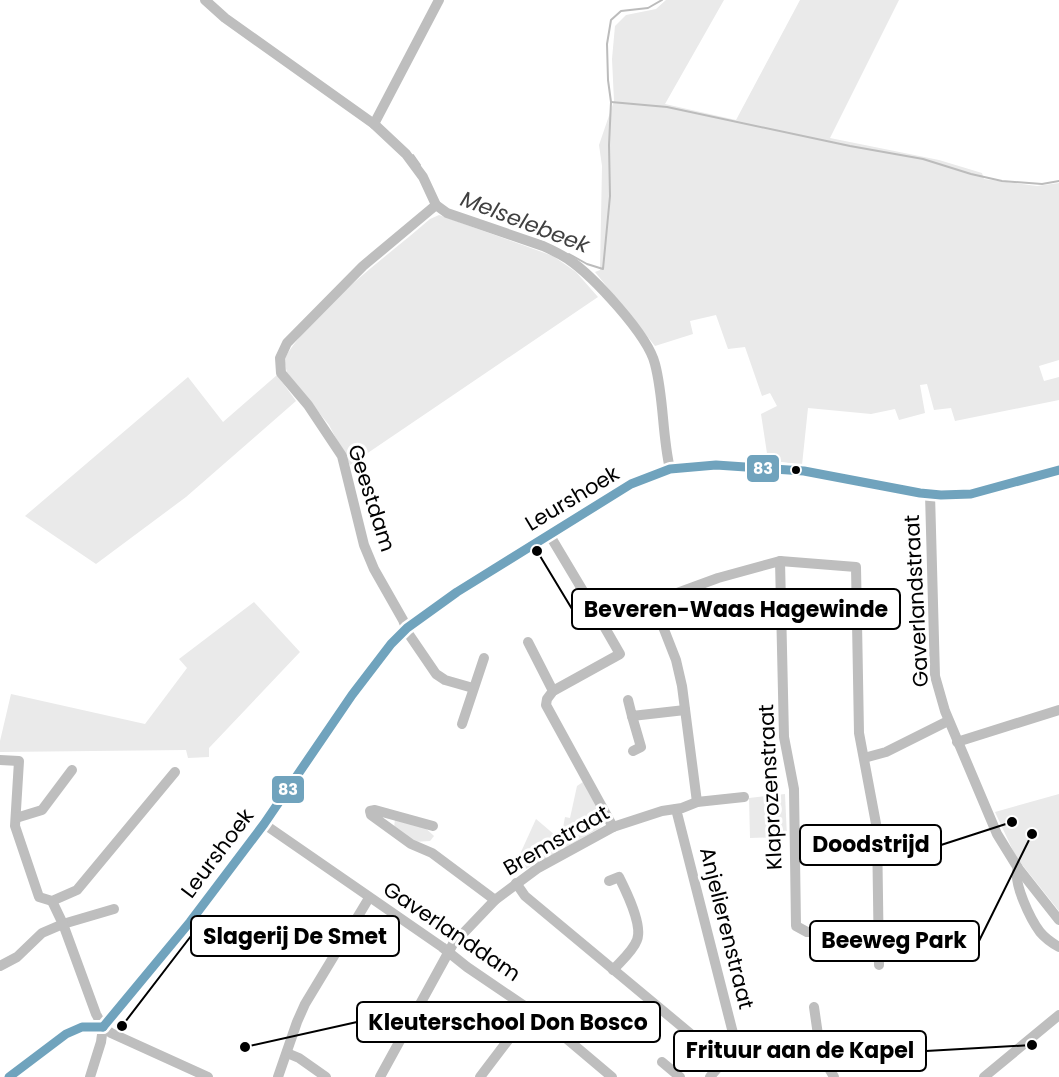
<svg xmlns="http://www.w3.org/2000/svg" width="1059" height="1077" viewBox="0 0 1059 1077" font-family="Poppins,sans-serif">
  <rect width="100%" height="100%" fill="#fff"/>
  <g fill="#eaeaea">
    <path d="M666 0H724L665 104 736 120 800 0H899L830 138 939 160 982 173 984 179 1037 186 1059 183V360L1039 366 1044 381 1059 377V400L955 421 951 408 934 410 927 384 920 385 925 413 899 420 895 409 871 414 808 408 802 465 768 460 761 414 777 406 770 393 762 396 745 347 728 349 716 315 690 321 693 334 655 346 595 272 600 270 602 166 599 145 614 101 612 59 615 26 626 15 656 9Z"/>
    <path d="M439 215 553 256 576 272 598 297 350 465 329 425 287 373 284 359C317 306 383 260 430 219Z"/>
    <path d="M277 375 296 401 186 497 96 564 25 516 188 377 223 422Z"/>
    <path d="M254 602 300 652 209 748V757L188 758 186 750 0 752V741L11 694 145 724 187 668 179 659Z"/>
    <path d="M583 782 603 818 600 828 526 869 516 863 536 819 556 836 563 828 565 817 570 818 577 786Z"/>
    <path d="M785 794 787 837 750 838 749 798Z"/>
    <path d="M1059 794V911L1016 857 995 812Z"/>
    <path d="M395 819 422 825 434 836 430 841 414 842 394 828Z"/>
  </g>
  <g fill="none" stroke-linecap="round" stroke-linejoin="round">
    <g stroke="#bcbcbc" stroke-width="2">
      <path d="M611 102 667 107 850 146 923 159 971 174 1002 181 1042 184 1059 181"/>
      <path d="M413 155 420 165"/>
      <path d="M569 254 587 264 603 269 610 196 609 145 611 102 608 80 607 44 611 20 621 11 648 8 662 0"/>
    </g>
    <g stroke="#bebebe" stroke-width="10">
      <path d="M205 0 225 18 374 124 406 154 423 177 436 205 447 213 543 246C552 250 560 254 568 259 593 276 648 335 655 364 664 398 662 435 670 469"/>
      <path d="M374 124 439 0"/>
      <path d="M436 205 363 266 287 343 280 358 281 373 308 405 342 456 364 545 374 569 403 620 408 633 436 674 445 680 473 688"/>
      <path d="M930 494 935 676 945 711 997 834 1018 868 1059 920"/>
      <path d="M549 534 601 621 718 578 780 561 856 567 859 733 877 829 879 965"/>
      <path d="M780 561 784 737 794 789 796 926 807 932 879 933"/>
      <path d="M661 599 658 614 676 660 682 686 697 802"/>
      <path d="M601 621 620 654 553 691 547 699 546 705 613 827"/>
      <path d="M528 642 553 691"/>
      <path d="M628 700 632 716 685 710"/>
      <path d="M632 716 641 747 633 751"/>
      <path d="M462 724 484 658"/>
      <path d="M957 742 1059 710"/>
      <path d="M864 758 886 752 948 721"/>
      <path d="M0 760 19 761 15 826 39 897 52 901 77 890 175 772"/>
      <path d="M676 809 735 1041 743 1056"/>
      <path d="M16 818 42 810 72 770"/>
      <path d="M264 824 442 947 467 967 542 1018 612 1077"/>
      <path d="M433 826 375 810 370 811 371 815 411 844 432 853 495 900"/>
      <path d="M1018 868C1012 882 1031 920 1040 932 1045 938 1052 943 1059 947"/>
      <path d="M609 881 619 877C626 891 643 925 637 940 633 951 621 961 613 970"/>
      <path d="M516 883 525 896 716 1055 720 1065"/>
      <path d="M52 901 63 924 114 909"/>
      <path d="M0 966 17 957 42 933 63 924 96 1014 103 1027 111 1033 208 1077"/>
      <path d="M814 1007 818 1035"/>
      <path d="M103 1027 190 922 264 824 352 695 391 644 407 628 457 592 631 484 670 469 702 465H716L804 471 920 493 941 495 971 494 1059 470"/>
      <path d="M287 1053 299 1058 326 1077"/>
      <path d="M716 1055 735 1041"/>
      <path d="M662 1062 680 1077"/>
      <path d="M9 1077 66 1034 82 1027H103"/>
      <path d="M90 1077 101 1042 103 1027"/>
      <path d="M278 1077 297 1022 305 1004 369 898"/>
      <path d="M380 1077 453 944 495 900 538 868 613 827 662 811 682 808 697 802 744 797"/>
      <path d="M480 1077 531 1010"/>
      <path d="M710 1077 720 1065 727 1064 771 1043 818 1035 824 1038 830 1070 834 1077"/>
      <path d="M984 1077 1059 1015"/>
    </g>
    <defs>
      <g id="bus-1">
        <path d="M103 1027 190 922 264 824 352 695 391 644 407 628 457 592 631 484 670 469 716 465 804 471 920 493 941 495 971 494 1059 470"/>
        <path d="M9 1077 66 1034 82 1027H103"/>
      </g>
    </defs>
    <use href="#bus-1" stroke="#fff" stroke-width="14"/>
    <use href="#bus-1" stroke="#70a3bd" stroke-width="9"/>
  </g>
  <circle fill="#000" stroke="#fff" stroke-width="2" cx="796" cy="470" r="5"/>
  <g text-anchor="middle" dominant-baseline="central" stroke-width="6" stroke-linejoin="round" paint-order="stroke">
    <g font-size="21" fill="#000" stroke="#fff">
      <text transform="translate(372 498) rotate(72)">Geestdam</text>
      <text transform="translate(572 498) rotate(-31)">Leurshoek</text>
      <text transform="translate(916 601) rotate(-93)">Gaverlandstraat</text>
      <text transform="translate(770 787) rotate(-93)">Klaprozenstraat</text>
      <text transform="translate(556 840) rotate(-30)">Bremstraat</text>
      <text transform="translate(217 853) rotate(-53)">Leurshoek</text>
      <text transform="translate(727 928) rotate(76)">Anjelierenstraat</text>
      <text transform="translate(452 931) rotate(34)">Gaverlanddam</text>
    </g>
    <g font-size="22" font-style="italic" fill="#404040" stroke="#fff">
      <text transform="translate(525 222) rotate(21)">Melselebeek</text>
    </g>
  </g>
  <path fill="none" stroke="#000" stroke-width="2" d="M537 551L572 609M1012 822L941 845M122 1026L191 936M1032 834L979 941M245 1047L357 1022M1032 1045L926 1051"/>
  <g fill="#000" stroke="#fff" stroke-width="2">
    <circle cx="537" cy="551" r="6"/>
    <circle cx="1012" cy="822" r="6"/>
    <circle cx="122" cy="1026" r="6"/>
    <circle cx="1032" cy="834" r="6"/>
    <circle cx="245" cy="1047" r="6"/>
    <circle cx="1032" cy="1045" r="6"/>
  </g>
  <g fill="#fff" stroke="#000" stroke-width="2">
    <rect x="572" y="589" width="328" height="40" rx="6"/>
    <rect x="800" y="825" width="141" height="40" rx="6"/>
    <rect x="191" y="916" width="208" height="40" rx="6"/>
    <rect x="810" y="921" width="169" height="40" rx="6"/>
    <rect x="357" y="1002" width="303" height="40" rx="6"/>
    <rect x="674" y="1031" width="252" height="40" rx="6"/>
  </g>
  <g font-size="22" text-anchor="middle" font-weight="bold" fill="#000">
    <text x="736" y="617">Beveren-Waas Hagewinde</text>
    <text x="871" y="852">Doodstrijd</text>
    <text x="295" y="944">Slagerij De Smet</text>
    <text x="894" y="948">Beeweg Park</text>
    <text x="508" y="1030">Kleuterschool Don Bosco</text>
    <text x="800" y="1058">Frituur aan de Kapel</text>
  </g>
  <g stroke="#fff" stroke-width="2">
    <rect x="746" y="454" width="34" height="29" rx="6" fill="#70a3bd"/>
    <rect x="271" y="775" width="34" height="29" rx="6" fill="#70a3bd"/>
  </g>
  <g font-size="16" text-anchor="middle" font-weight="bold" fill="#fff">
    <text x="763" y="474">83</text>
    <text x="288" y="795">83</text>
  </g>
</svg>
